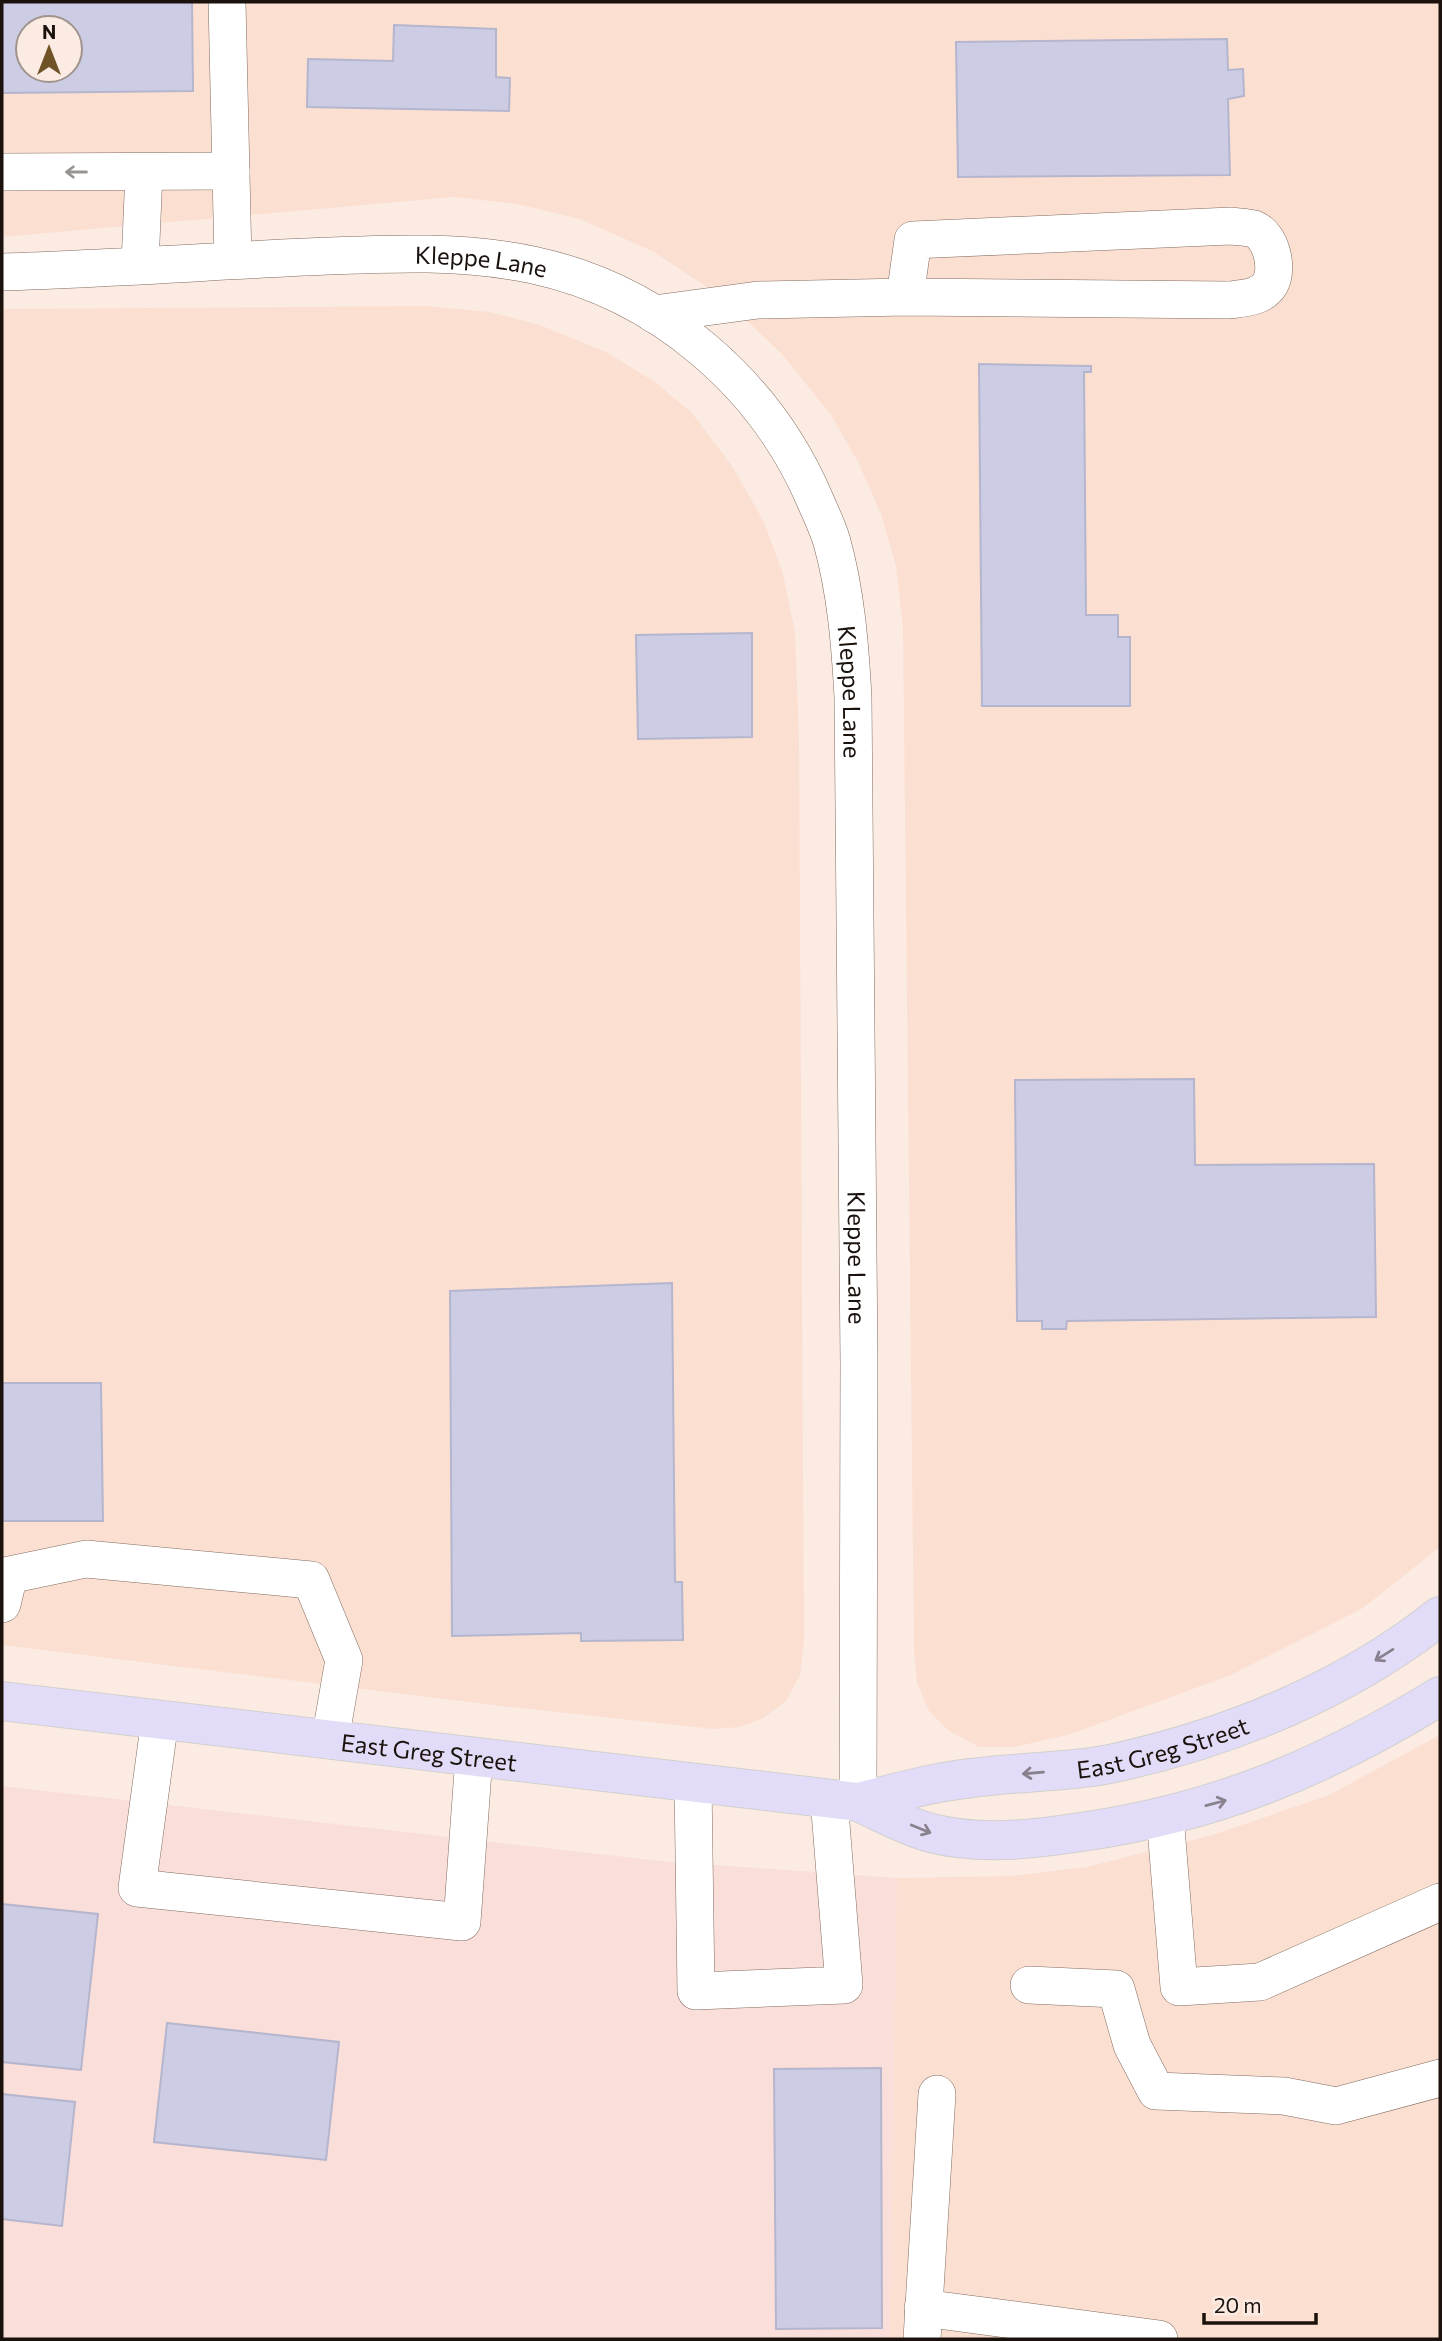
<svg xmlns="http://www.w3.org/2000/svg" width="1442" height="2341" viewBox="0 0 1442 2341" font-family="Commissioner,sans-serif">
  <rect width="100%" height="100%" fill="#fbebe3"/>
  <path fill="#f9deda" d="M2 1786 660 1861 897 1878 890 2339H2Z"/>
  <g fill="#fbe0d1" fill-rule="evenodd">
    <path d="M2 2H1440V1547L1363 1608 1231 1675 1068 1735 1014 1747H979L949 1731 929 1711 917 1683 914 1650 903 629 896 566 881 514 858 462 831 415 782 354 722 297 654 252 580 219 517 204 454 197 2 237ZM28 28H70V70H28Z"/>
    <path d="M426 306 489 312 540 325 606 352 655 382 692 413 732 466 764 522 783 574 795 632 799 738 804 1642 800 1675 786 1701 763 1718 741 1727 713 1729 511 1707 2 1645V309Z"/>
    <path d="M1440 1735V2339H890L897 1878 1012 1876 1087 1867 1212 1835 1327 1796Z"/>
  </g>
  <g fill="#cccce5" stroke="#b5b5cd" stroke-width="2" fill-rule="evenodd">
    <path d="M2 2H192L193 91 2 93ZM28 28H70V70H28Z"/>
    <path d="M394 25 496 29V77L510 78 509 111 307 107 308 59 393 61Z"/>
    <path d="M1227 39 1228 70 1243 69 1244 96 1228 99 1230 175 958 177 956 42Z"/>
    <path d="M979 364 1091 366V372H1084L1086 615H1118V637H1130V706H982Z"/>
    <path d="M752 633V737L638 739 636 635Z"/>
    <path d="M1194 1079 1195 1165 1374 1164 1376 1317 1067 1321 1066 1329H1042V1321H1017L1015 1080Z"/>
    <path d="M672 1283 675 1582H682L683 1640 581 1641V1633L452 1636 450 1291Z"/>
    <path d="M2 1383H101L103 1521H2Z"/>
    <path d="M2 1904 98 1914 81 2070 2 2062Z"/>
    <path d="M167 2023 339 2042 326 2160 154 2142Z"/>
    <path d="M881 2068 882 2328 776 2329 774 2069Z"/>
    <path d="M2 2094 75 2102 62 2226 2 2219Z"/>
  </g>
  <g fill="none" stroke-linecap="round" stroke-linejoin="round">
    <defs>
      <g id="minor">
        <path d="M227 2 233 260"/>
        <path d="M2 172 231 171"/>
        <path d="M140 265 144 172"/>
        <path id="s1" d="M2 272C103 269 203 262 304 257 380 254 458 249 533 265 659 292 765 383 815 500 821 514 828 528 832 542 846 593 850 644 853 697L859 1362 858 1802"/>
        <path d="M654 314 758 300 905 297 1229 300C1244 298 1261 298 1270 284 1279 268 1271 236 1254 229 1247 227 1238 227 1231 226L913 240 905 297"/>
        <path d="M2 1604 9 1575 86 1559 311 1580 344 1660 330 1740"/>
        <path d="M160 1720 137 1888 462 1922 474 1757"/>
        <path d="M693 1783 696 1991 844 1985 829 1799"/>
        <path d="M1165 1816 1179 1987 1260 1982 1440 1902"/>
        <path d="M1029 1985 1116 1989 1132 2045 1156 2091 1284 2096 1336 2106 1440 2078"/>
        <path d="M923 2308 1159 2339"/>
        <path d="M922 2339 937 2094"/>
      </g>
      <g id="major">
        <path id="s2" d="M2 1701 858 1802C881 1812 907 1827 931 1833 977 1845 1028 1840 1074 1833 1213 1814 1321 1769 1440 1696"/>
        <path id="s3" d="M858 1802C896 1793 933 1782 972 1778 1021 1771 1071 1773 1119 1762 1234 1736 1348 1689 1440 1616"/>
      </g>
    </defs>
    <use href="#minor" stroke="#826b5f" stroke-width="38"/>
    <use href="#major" stroke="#d1d0cf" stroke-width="40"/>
    <use href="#minor" stroke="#fff" stroke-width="37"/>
    <use href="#major" stroke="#e3dcf8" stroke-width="38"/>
  </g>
  <defs><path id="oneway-shaft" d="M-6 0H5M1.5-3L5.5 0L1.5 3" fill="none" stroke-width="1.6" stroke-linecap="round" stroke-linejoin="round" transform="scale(1.75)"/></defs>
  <use stroke="#989492" href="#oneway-shaft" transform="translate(76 172) rotate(180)"/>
  <g stroke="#89818e">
    <use href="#oneway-shaft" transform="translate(1384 1655) rotate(148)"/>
    <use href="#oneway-shaft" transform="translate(1033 1773) rotate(175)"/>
    <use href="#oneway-shaft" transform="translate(1216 1803) rotate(-15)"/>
    <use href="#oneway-shaft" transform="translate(921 1829) rotate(22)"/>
  </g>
  <g text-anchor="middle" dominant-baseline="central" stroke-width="7" stroke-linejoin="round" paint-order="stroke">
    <g font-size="24" fill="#1b120d" stroke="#fbebe3">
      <text stroke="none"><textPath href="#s1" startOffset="480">Kleppe Lane</textPath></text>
      <text stroke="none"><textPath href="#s1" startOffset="1110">Kleppe Lane</textPath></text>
      <text stroke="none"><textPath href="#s1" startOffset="1676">Kleppe Lane</textPath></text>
      <text stroke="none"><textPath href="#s3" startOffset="310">East Greg Street</textPath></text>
      <text stroke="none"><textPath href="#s2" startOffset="430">East Greg Street</textPath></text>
    </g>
  </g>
  <rect width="1442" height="2341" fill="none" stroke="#1b120d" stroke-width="7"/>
  <g transform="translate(49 49)"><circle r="33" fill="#fbebe3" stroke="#a1948d" stroke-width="2"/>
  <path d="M0-5L12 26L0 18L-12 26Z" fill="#6f5326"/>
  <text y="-10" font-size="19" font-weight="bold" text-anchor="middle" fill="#1b120d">N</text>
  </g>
  <path d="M1204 2313v10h112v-10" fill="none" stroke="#1b120d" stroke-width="3.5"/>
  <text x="1214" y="2313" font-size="21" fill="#1b120d" stroke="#fbebe3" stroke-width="5" paint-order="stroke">20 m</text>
</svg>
